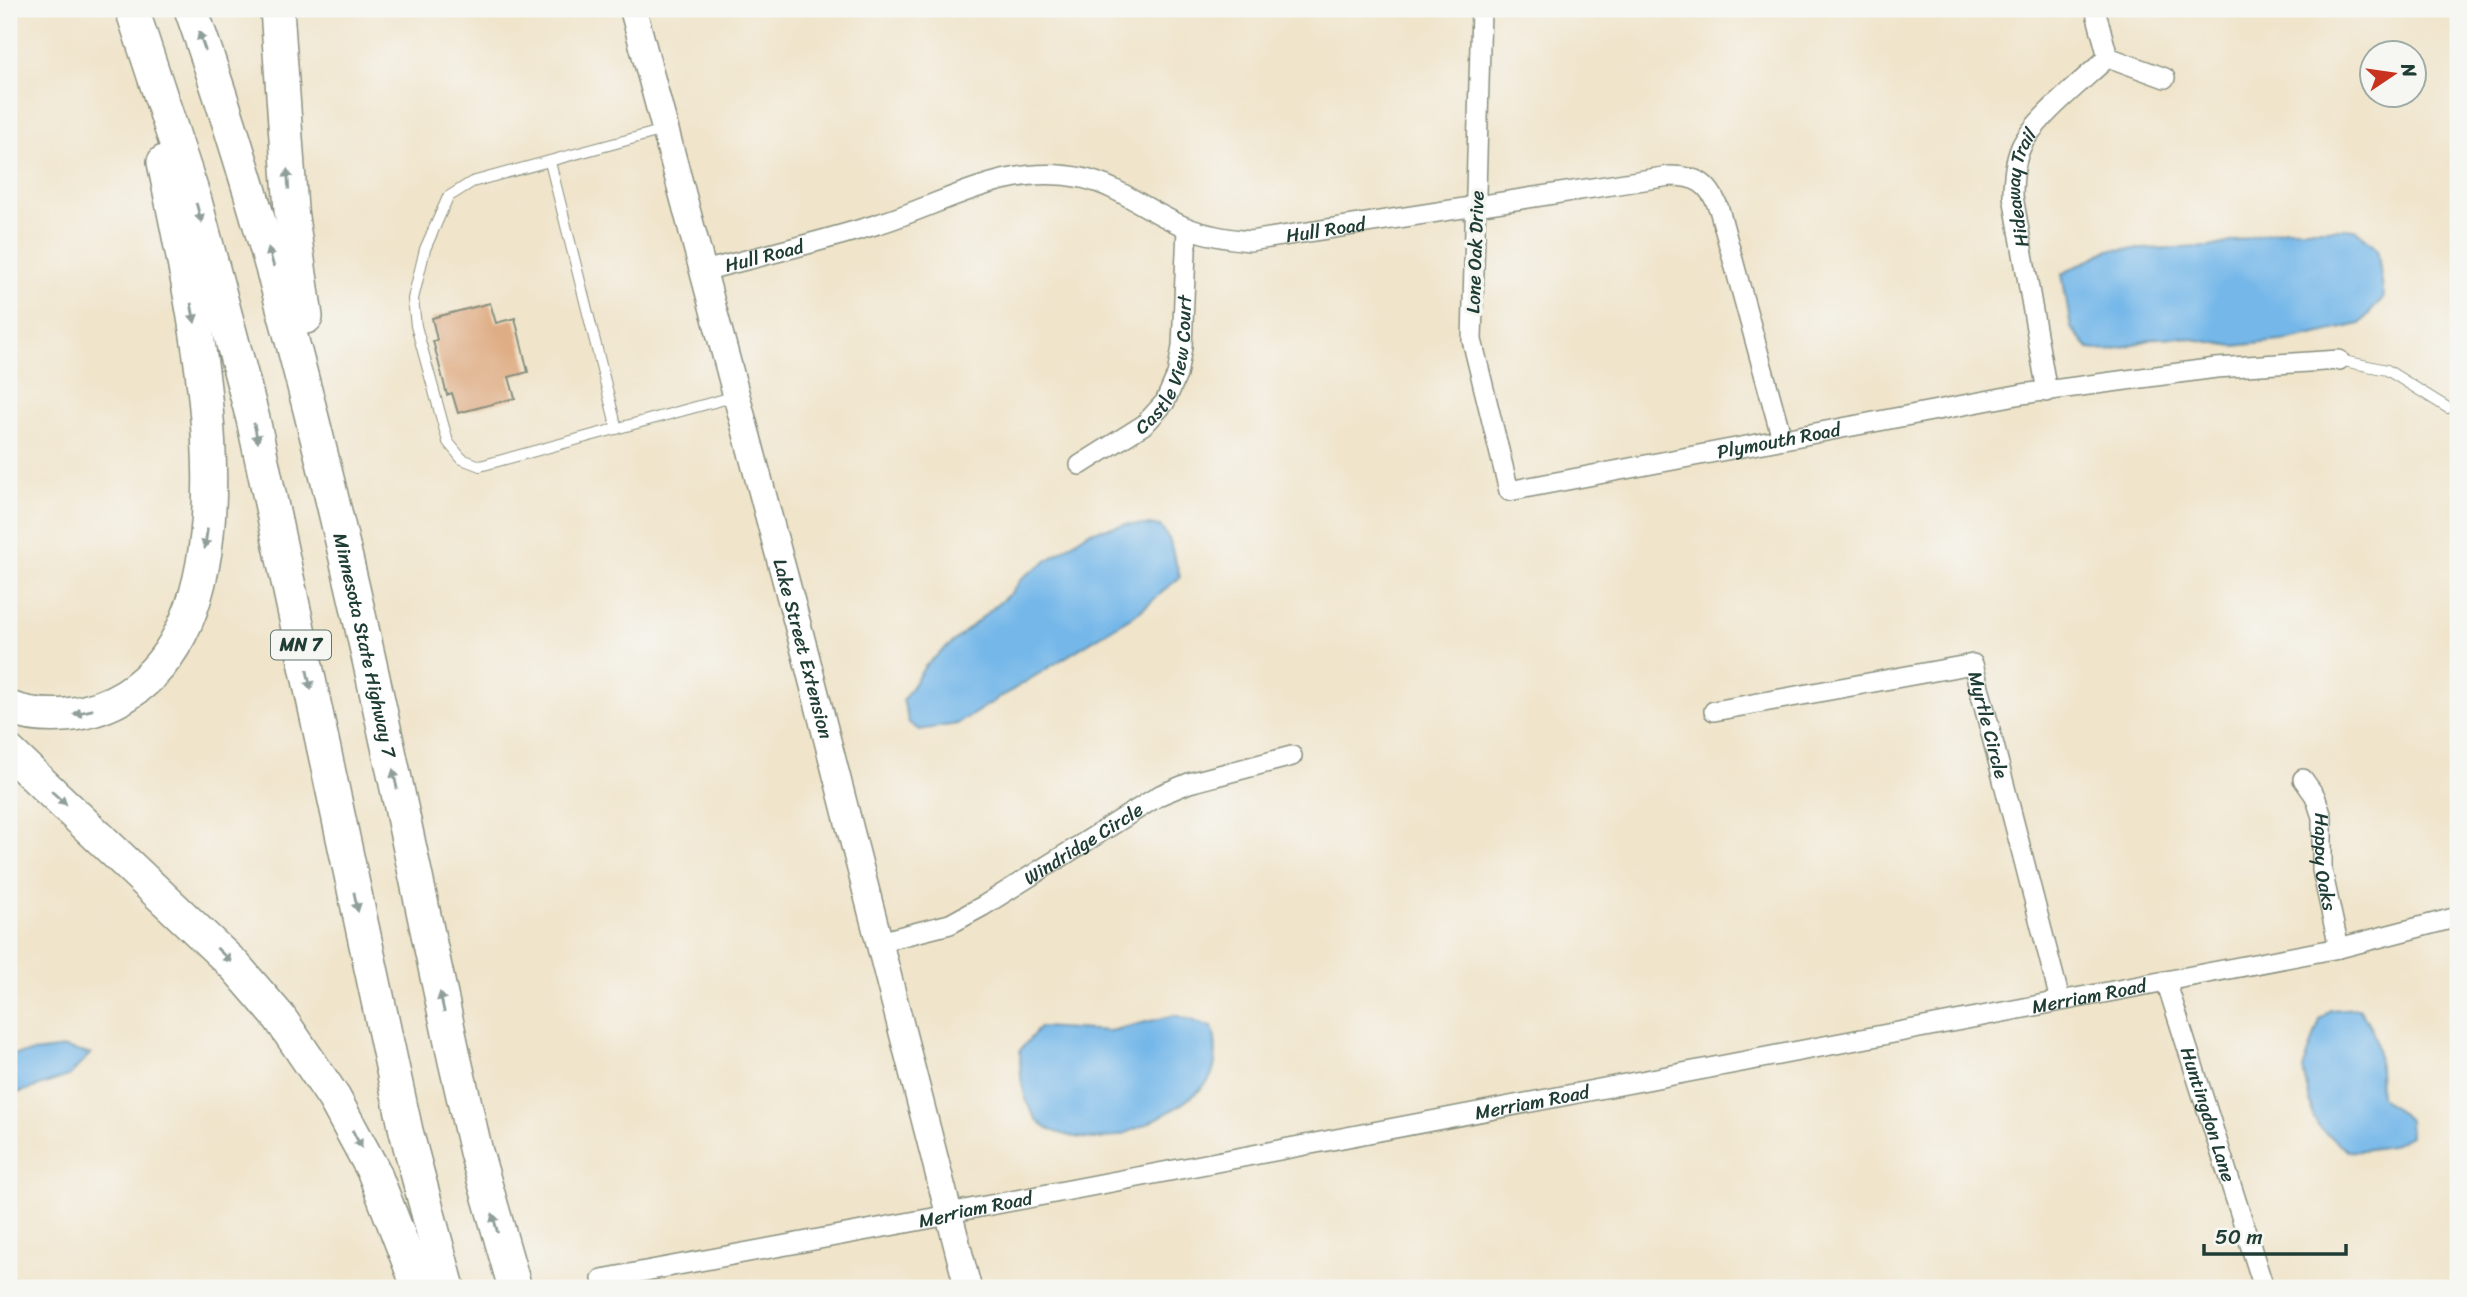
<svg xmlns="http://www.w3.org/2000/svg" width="2467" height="1297" viewBox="0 0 2467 1297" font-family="Sriracha,sans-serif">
  <rect width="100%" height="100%" fill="#f6f6f2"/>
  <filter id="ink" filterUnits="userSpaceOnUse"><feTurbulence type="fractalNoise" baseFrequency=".0143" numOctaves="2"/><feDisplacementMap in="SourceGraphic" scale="14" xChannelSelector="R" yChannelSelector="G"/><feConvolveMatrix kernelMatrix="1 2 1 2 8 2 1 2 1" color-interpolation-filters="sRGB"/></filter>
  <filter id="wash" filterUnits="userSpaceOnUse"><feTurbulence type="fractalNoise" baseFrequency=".00686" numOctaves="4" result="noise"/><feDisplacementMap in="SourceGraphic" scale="28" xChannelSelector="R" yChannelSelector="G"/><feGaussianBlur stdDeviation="1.57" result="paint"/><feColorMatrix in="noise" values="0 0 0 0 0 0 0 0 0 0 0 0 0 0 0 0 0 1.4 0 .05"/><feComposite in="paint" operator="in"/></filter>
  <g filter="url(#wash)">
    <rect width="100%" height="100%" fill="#f0e4ca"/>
    <g fill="#74b7e9" stroke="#4a7a8e" stroke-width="2">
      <path d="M2285 229H2355L2377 248 2384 297 2360 324 2290 340 2234 346 2180 337 2157 338 2108 351 2089 349 2071 328 2062 274 2108 250 2210 247Z"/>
      <path d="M1127 524 1160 526 1169 539 1180 577 1139 612 957 724 919 730 909 723 903 700 926 665 1013 591 1022 578 1089 532Z"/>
      <path d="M2359 1008C2383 1041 2378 1059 2380 1097L2409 1120 2410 1136 2391 1146 2349 1152 2319 1128 2313 1116 2303 1069 2320 1020 2330 1010Z"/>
      <path d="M1175 1015 1212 1027C1217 1040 1217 1062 1212 1074 1202 1098 1134 1134 1109 1138 1087 1141 1048 1136 1035 1117 1021 1097 1020 1073 1020 1050L1040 1027 1110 1031Z"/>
      <path d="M65 1048 90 1054 69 1076 21 1092H9V1055Z"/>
    </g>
    <g id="blocks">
      <path fill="#dfad85" d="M490 303 496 323 515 318 528 372 509 377 515 398 458 413 452 393 447 395 433 341 437 340 432 318Z"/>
    </g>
  </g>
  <g filter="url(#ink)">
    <use href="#blocks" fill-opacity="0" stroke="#88907f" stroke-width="2"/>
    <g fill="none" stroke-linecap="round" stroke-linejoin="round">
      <defs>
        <g id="lane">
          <path d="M664 130 472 182 448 197 425 249 413 299 416 326 448 442 462 459 480 466 736 396"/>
          <path d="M550 162 617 429"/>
          <path d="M2339 360 2387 370 2448 408"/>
        </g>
        <g id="street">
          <path id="s1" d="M1481 9 1472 340 1509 491 2022 394 2216 368 2339 360"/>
          <path d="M2095 9 2108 57 2165 78"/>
          <path id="s2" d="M703 271C761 256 820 242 878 224 947 203 1006 162 1082 178 1122 187 1151 214 1188 228 1208 236 1229 239 1250 241L1670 176C1697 176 1709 183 1719 209L1782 439"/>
          <path id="s3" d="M2047 392 2013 196C2013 179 2014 163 2021 147 2034 119 2084 80 2108 57"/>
          <path id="s4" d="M1080 465 1145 424 1165 402 1177 375 1182 347 1187 228"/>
          <path id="s5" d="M1714 711 1973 664 2060 1000"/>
          <path id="s6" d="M2303 779 2315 796 2322 817V870L2339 948"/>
          <path id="s7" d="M879 942 950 924 983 906 1160 795 1189 783 1292 756"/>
          <path id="s8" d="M2166 981 2264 1288"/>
          <path id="s9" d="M602 1279 949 1215 954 1212 2339 948 2458 917"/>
        </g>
        <g id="secondary">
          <path id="s10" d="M633 9 803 645 968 1288"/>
        </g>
        <g id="highway">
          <path d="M132 9 195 201 253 419 406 1131 448 1288"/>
          <path id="s11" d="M191 9C311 351 379 707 455 1061L476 1152 515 1288"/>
          <path d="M277 9 291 210 306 317"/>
          <path d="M9 708C47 722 92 716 126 695 270 604 190 298 164 162"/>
          <path d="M9 752 235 966 279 1017 334 1098 374 1172 419 1288"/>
        </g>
      </defs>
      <use href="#lane" stroke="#88907f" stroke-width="12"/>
      <use href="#street" stroke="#88907f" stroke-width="22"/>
      <use href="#secondary" stroke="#88907f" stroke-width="29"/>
      <use href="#highway" stroke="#88907f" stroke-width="36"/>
      <use href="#lane" stroke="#fff" stroke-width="10"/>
      <use href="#street" stroke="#fff" stroke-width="19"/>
      <use href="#secondary" stroke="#fff" stroke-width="26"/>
      <use href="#highway" stroke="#fff" stroke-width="33"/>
    </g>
    <defs><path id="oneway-solid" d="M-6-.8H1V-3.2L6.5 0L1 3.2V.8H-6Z" transform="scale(1.75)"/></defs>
    <g fill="#8f9e9a">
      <use href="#oneway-solid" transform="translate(202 41) rotate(-109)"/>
      <use href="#oneway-solid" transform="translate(288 179) rotate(-94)"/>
      <use href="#oneway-solid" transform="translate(199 213) rotate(74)"/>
      <use href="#oneway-solid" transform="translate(271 257) rotate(-106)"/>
      <use href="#oneway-solid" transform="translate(193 313) rotate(79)"/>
      <use href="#oneway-solid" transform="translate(256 433) rotate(78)"/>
      <use href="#oneway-solid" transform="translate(206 539) rotate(98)"/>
      <use href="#oneway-solid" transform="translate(309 680) rotate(78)"/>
      <use href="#oneway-solid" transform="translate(83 712) rotate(167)"/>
      <use href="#oneway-solid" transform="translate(395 779) rotate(-102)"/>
      <use href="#oneway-solid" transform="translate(59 798) rotate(42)"/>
      <use href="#oneway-solid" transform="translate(356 902) rotate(78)"/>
      <use href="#oneway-solid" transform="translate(224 955) rotate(44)"/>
      <use href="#oneway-solid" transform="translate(442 1002) rotate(-102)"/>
      <use href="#oneway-solid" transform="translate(357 1139) rotate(62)"/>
      <use href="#oneway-solid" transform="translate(495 1223) rotate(-105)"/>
    </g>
  </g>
  <g text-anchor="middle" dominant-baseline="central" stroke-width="7" stroke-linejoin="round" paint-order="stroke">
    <rect fill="#f6f6f2" stroke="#60746d" stroke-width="2" x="271" y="630.5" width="60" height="29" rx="5"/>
    <g font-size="18" font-weight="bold" fill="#1f3d34">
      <text x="301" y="645">MN 7</text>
    </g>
    <g font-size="19" fill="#1f3d34" stroke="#f6f6f2">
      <text stroke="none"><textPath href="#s3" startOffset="208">Hideaway Trail</textPath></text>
      <text stroke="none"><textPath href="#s2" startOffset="651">Hull Road</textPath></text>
      <text transform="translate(1475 252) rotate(-88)">Lone Oak Drive</text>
      <text stroke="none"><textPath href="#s2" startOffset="63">Hull Road</textPath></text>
      <text stroke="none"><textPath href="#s4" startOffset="142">Castle View Court</textPath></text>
      <text stroke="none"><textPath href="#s1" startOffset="761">Plymouth Road</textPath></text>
      <text stroke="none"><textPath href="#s11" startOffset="660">Minnesota State Highway 7</textPath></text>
      <text stroke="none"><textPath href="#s10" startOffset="662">Lake Street Extension</textPath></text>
      <text stroke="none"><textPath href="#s5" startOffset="326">Myrtle Circle</textPath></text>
      <text stroke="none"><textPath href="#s7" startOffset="229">Windridge Circle</textPath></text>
      <text stroke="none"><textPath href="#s6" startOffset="88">Happy Oaks</textPath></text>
      <text stroke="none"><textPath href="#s9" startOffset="1514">Merriam Road</textPath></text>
      <text stroke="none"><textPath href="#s9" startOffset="947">Merriam Road</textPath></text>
      <text stroke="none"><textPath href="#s8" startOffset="140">Huntingdon Lane</textPath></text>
      <text stroke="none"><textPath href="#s9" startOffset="380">Merriam Road</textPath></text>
    </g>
  </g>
  <rect width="2467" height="1297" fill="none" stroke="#f6f6f2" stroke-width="35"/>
  <g transform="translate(2393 74) rotate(77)"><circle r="33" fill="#f6f6f2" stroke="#a0aca6" stroke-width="2"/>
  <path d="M0-5L12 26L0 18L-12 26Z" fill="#c8321e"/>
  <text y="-10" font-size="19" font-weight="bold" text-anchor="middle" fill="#1f3d34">N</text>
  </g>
  <path d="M2204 1244v10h142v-10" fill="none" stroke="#1f3d34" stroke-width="3.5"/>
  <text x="2215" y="1244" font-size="21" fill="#1f3d34" stroke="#f6f6f2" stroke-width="5" paint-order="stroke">50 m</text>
</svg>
